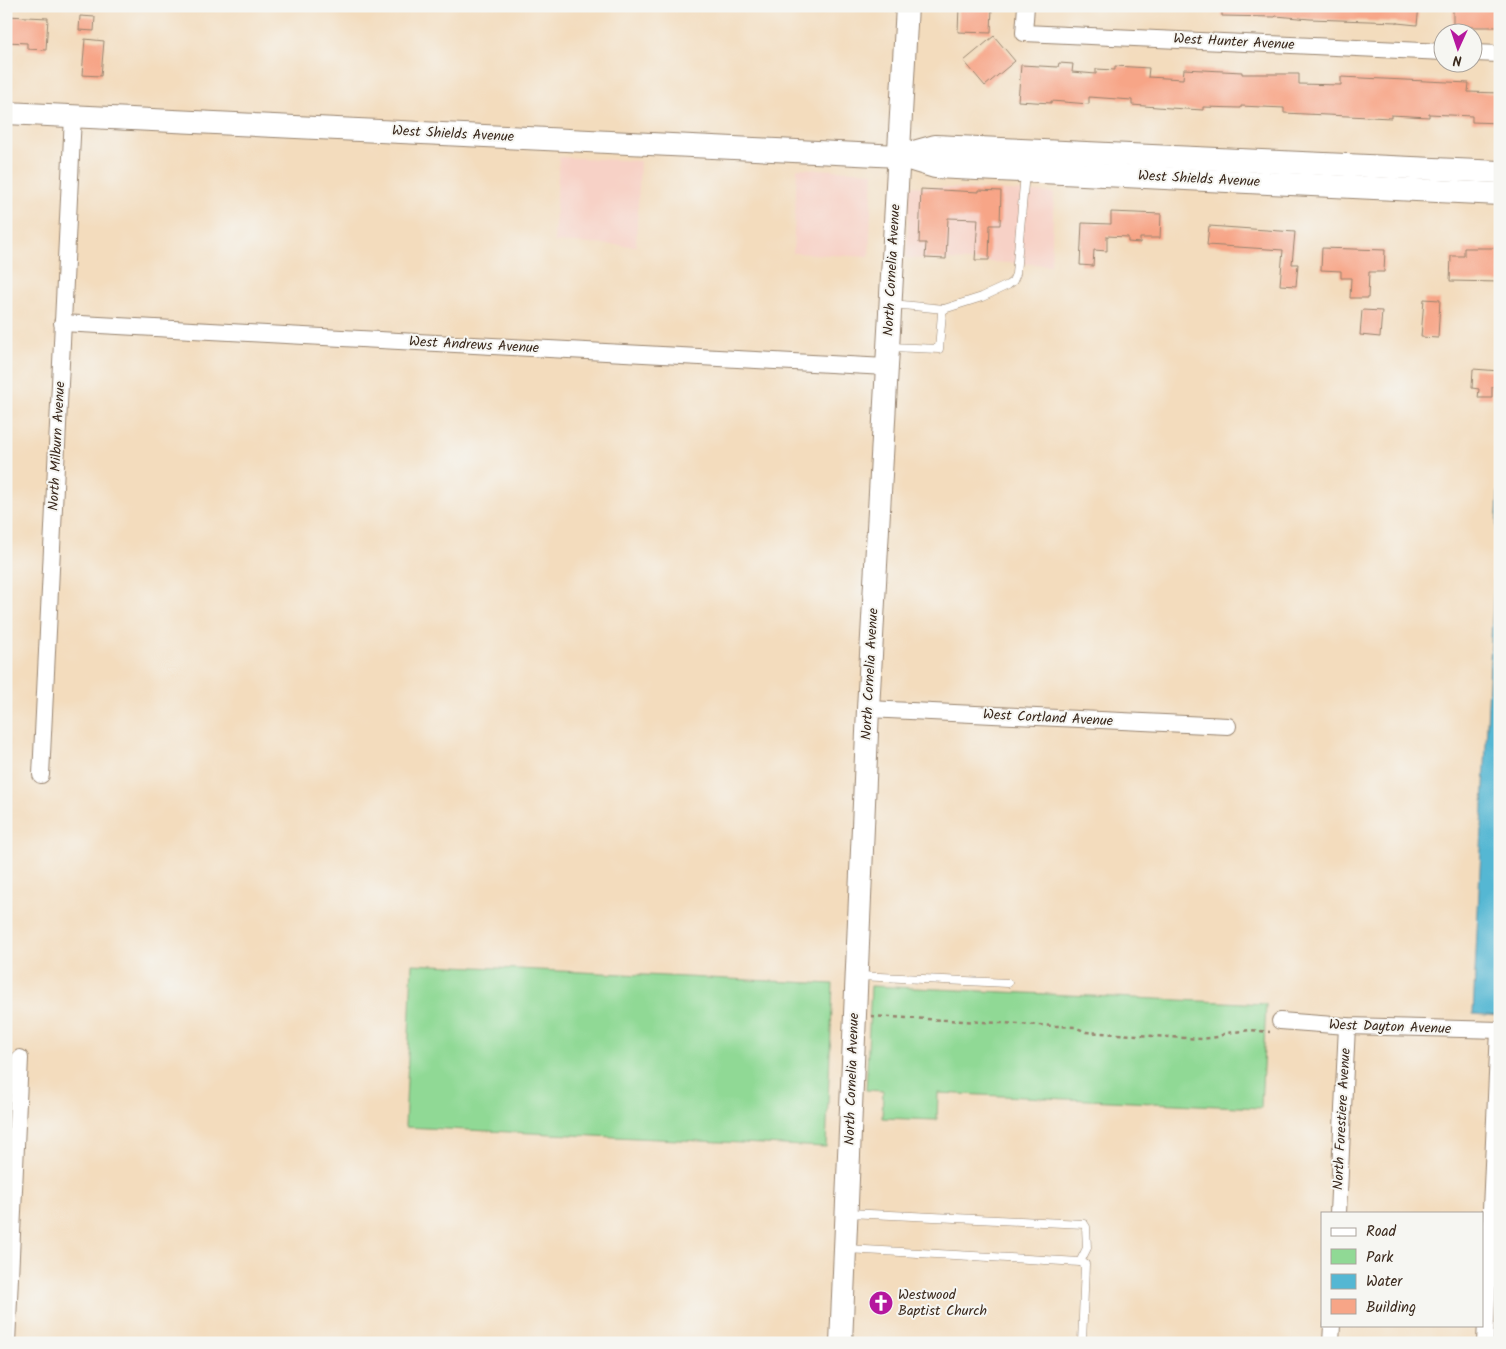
<svg xmlns="http://www.w3.org/2000/svg" width="1506" height="1349" viewBox="0 0 1506 1349" font-family="Kalam,sans-serif">
  <rect width="100%" height="100%" fill="#f6f6f2"/>
  <filter id="ink" filterUnits="userSpaceOnUse"><feTurbulence type="fractalNoise" baseFrequency=".02" numOctaves="2"/><feDisplacementMap in="SourceGraphic" scale="10" xChannelSelector="R" yChannelSelector="G"/><feConvolveMatrix kernelMatrix="1 2 1 2 8 2 1 2 1" color-interpolation-filters="sRGB"/></filter>
  <filter id="wash" filterUnits="userSpaceOnUse"><feTurbulence type="fractalNoise" baseFrequency=".0096" numOctaves="4" result="noise"/><feDisplacementMap in="SourceGraphic" scale="20" xChannelSelector="R" yChannelSelector="G"/><feGaussianBlur stdDeviation="1.12" result="paint"/><feColorMatrix in="noise" values="0 0 0 0 0 0 0 0 0 0 0 0 0 0 0 0 0 1.4 0 .05"/><feComposite in="paint" operator="in"/></filter>
  <g filter="url(#wash)">
    <rect width="100%" height="100%" fill="#f3dcbd"/>
    <g fill="#f7d1c6">
      <path d="M559 157 640 161 636 246 554 242Z"/>
      <path d="M797 168 873 172 869 257 793 253Z"/>
      <path d="M910 186 1054 193 1051 265 906 258Z"/>
    </g>
    <g fill="#90d995" stroke="#66825a">
      <path d="M412 964 833 984 826 1147 405 1127Z"/>
      <path d="M871 986 1266 1004 1261 1108 938 1093 937 1120 882 1118 883 1091 866 1090Z"/>
    </g>
    <path fill="#54b7d3" stroke="#487078" d="M1500 456V1016L1473 1014Z"/>
    <g id="blocks">
      <g fill="#f7a587">
        <path d="M959 6H992L991 33 958 32Z"/>
        <path d="M1222 6H1419L1417 25 1397 23V22L1310 19 1276 16 1275 17 1222 16Z"/>
        <rect x="1453" y="6" width="47" height="21"/>
        <path d="M6 16 48 18 46 50 27 49V43L6 42Z"/>
        <path d="M80 16 95 17 94 31 79 30Z"/>
        <path d="M994 36 1015 61 985 86 964 61Z"/>
        <path d="M85 39 104 41 101 76 82 75Z"/>
        <path d="M1059 63 1073 64 1072 72 1096 74V69L1115 70V66L1149 68 1148 77 1183 79 1184 69 1242 72V74H1299V84L1341 85V77L1469 83 1468 92 1500 93V123L1472 122V116L1429 114V117L1391 115V118L1284 113V108L1241 106V108L1203 107V110L1170 108 1132 105V100L1089 97V104L1051 101V103L1018 101 1021 65 1058 67Z"/>
        <path d="M921 189 979 192V190L1001 191 1000 225H990L989 260H975L978 219 948 218 946 259 925 258 926 243H919Z"/>
        <path d="M1111 212 1161 214 1160 238H1140V243L1128 242V237L1107 236V251L1094 250 1093 266 1080 265 1082 223 1111 224Z"/>
        <path d="M1209 226 1295 232 1292 264H1298L1296 286 1280 285 1283 250 1207 245Z"/>
        <path d="M1322 248 1385 250 1384 272H1369L1368 298H1350L1351 278H1341V271L1321 270Z"/>
        <path d="M1464 248H1500V282L1450 281 1451 256H1464Z"/>
        <path d="M1424 299 1440 300 1438 338 1421 337Z"/>
        <path d="M1362 310 1382 311 1380 337 1360 335Z"/>
        <path d="M1473 369 1500 371 1499 387H1492V398H1478L1479 389 1472 388Z"/>
      </g>
    </g>
  </g>
  <g filter="url(#ink)">
    <use href="#blocks" fill-opacity="0" stroke="#97836e" stroke-width="1"/>
    <g fill="none" stroke-linecap="round" stroke-linejoin="round">
      <defs>
        <g id="lane">
          <path d="M892 304 944 309"/>
          <path d="M890 347 939 349 942 313 944 309 982 297 1008 285 1013 281 1016 274 1025 173"/>
          <path d="M859 976 1008 983"/>
          <path d="M848 1213 1084 1224 1086 1227 1087 1248 1080 1262"/>
          <path d="M847 1249 1080 1262 1085 1264 1082 1343"/>
        </g>
        <g id="street">
          <path d="M1026 6 1024 33 1444 52"/>
          <path d="M1474 53 1500 54"/>
          <path d="M62 323 886 367"/>
          <path d="M868 709 1228 726"/>
          <path d="M41 775 73 116"/>
          <path d="M1280 1021 1347 1026 1500 1030"/>
          <path d="M1338 1213 1347 1026"/>
          <path d="M7 1343 20 1058"/>
          <path d="M1331 1343 1332 1325"/>
          <path d="M1485 1343 1499 1030"/>
        </g>
        <g id="secondary">
          <path d="M6 113 899 156 935 167 1500 194"/>
          <path d="M899 156 935 146 1500 172"/>
          <path d="M841 1343 868 709 907 6"/>
        </g>
      </defs>
      <use href="#lane" stroke="#97836e" stroke-width="9"/>
      <use href="#street" stroke="#97836e" stroke-width="18"/>
      <use href="#secondary" stroke="#97836e" stroke-width="24"/>
      <path stroke="#97836e" stroke-width="2.5" stroke-dasharray="4 4" stroke-linecap="butt" d="M871 1016 1075 1027 1086 1032 1202 1039 1218 1037 1226 1033 1250 1030 1270 1032"/>
      <use href="#lane" stroke="#fff" stroke-width="8"/>
      <use href="#street" stroke="#fff" stroke-width="16"/>
      <use href="#secondary" stroke="#fff" stroke-width="22"/>
    </g>
  </g>
  <defs>
    <symbol id="church-disc" viewBox="-11 -11 22 22"><circle r="9.5" fill="#b5179e" stroke="#f6f6f2"/><path d="M-1.2-6h2.4v3.5h3.3v2.4h-3.3V6h-2.4V-.1h-3.3v-2.4h3.3Z" fill="#fff"/></symbol>
  </defs>
  <g fill-rule="evenodd">
    <use href="#church-disc" x="867" y="1289" width="28" height="28"/>
  </g>
  <g text-anchor="middle" dominant-baseline="central" stroke-width="4" stroke-linejoin="round" paint-order="stroke">
    <g font-size="14" fill="#3b2a1e" stroke="#f6f6f2">
      <text transform="translate(1234 42) rotate(3)">West Hunter Avenue</text>
      <text transform="translate(453 134) rotate(3)">West Shields Avenue</text>
      <text transform="translate(1199 179) rotate(3)">West Shields Avenue</text>
      <text transform="translate(892 270) rotate(-87)">North Cornelia Avenue</text>
      <text transform="translate(474 345) rotate(3)">West Andrews Avenue</text>
      <text transform="translate(57 446) rotate(-87)">North Milburn Avenue</text>
      <text transform="translate(870 674) rotate(-87)">North Cornelia Avenue</text>
      <text transform="translate(1048 718) rotate(3)">West Cortland Avenue</text>
      <text transform="translate(1390 1027) rotate(2)">West Dayton Avenue</text>
      <text transform="translate(852 1079) rotate(-88)">North Cornelia Avenue</text>
      <text transform="translate(1342 1119) rotate(-87)">North Forestiere Avenue</text>
    </g>
    <g font-size="14" fill="#3b2a1e" stroke="#f6f6f2" text-anchor="start">
      <text x="898" y="1295">Westwood<tspan x="898" dy="16">Baptist Church</tspan></text>
    </g>
  </g>
  <rect width="1506" height="1349" fill="none" stroke="#f6f6f2" stroke-width="25"/>
  <rect x="1321" y="1212" width="162" height="115" fill="#f6f6f2" stroke="#aba49d"/>
  <rect x="1331" y="1228" width="25" height="8" fill="#ffffff" stroke="#aba49d"/>
  <text x="1366" y="1236" font-size="15" fill="#3b2a1e">Road</text>
  <rect x="1331" y="1249" width="25" height="15" fill="#90d995" stroke="#aba49d"/>
  <text x="1366" y="1262" font-size="15" fill="#3b2a1e">Park</text>
  <rect x="1331" y="1274" width="25" height="15" fill="#54b7d3" stroke="#aba49d"/>
  <text x="1366" y="1286" font-size="15" fill="#3b2a1e">Water</text>
  <rect x="1331" y="1299" width="25" height="15" fill="#f7a587" stroke="#aba49d"/>
  <text x="1366" y="1312" font-size="15" fill="#3b2a1e">Building</text>
  <g transform="translate(1458 48) rotate(183)"><circle r="24" fill="#f6f6f2" stroke="#aba49d"/>
  <path d="M0-4L9 19L0 12L-9 19Z" fill="#b5179e"/>
  <text y="-8" font-size="14" font-weight="bold" text-anchor="middle" fill="#3b2a1e">N</text>
  </g>
</svg>
